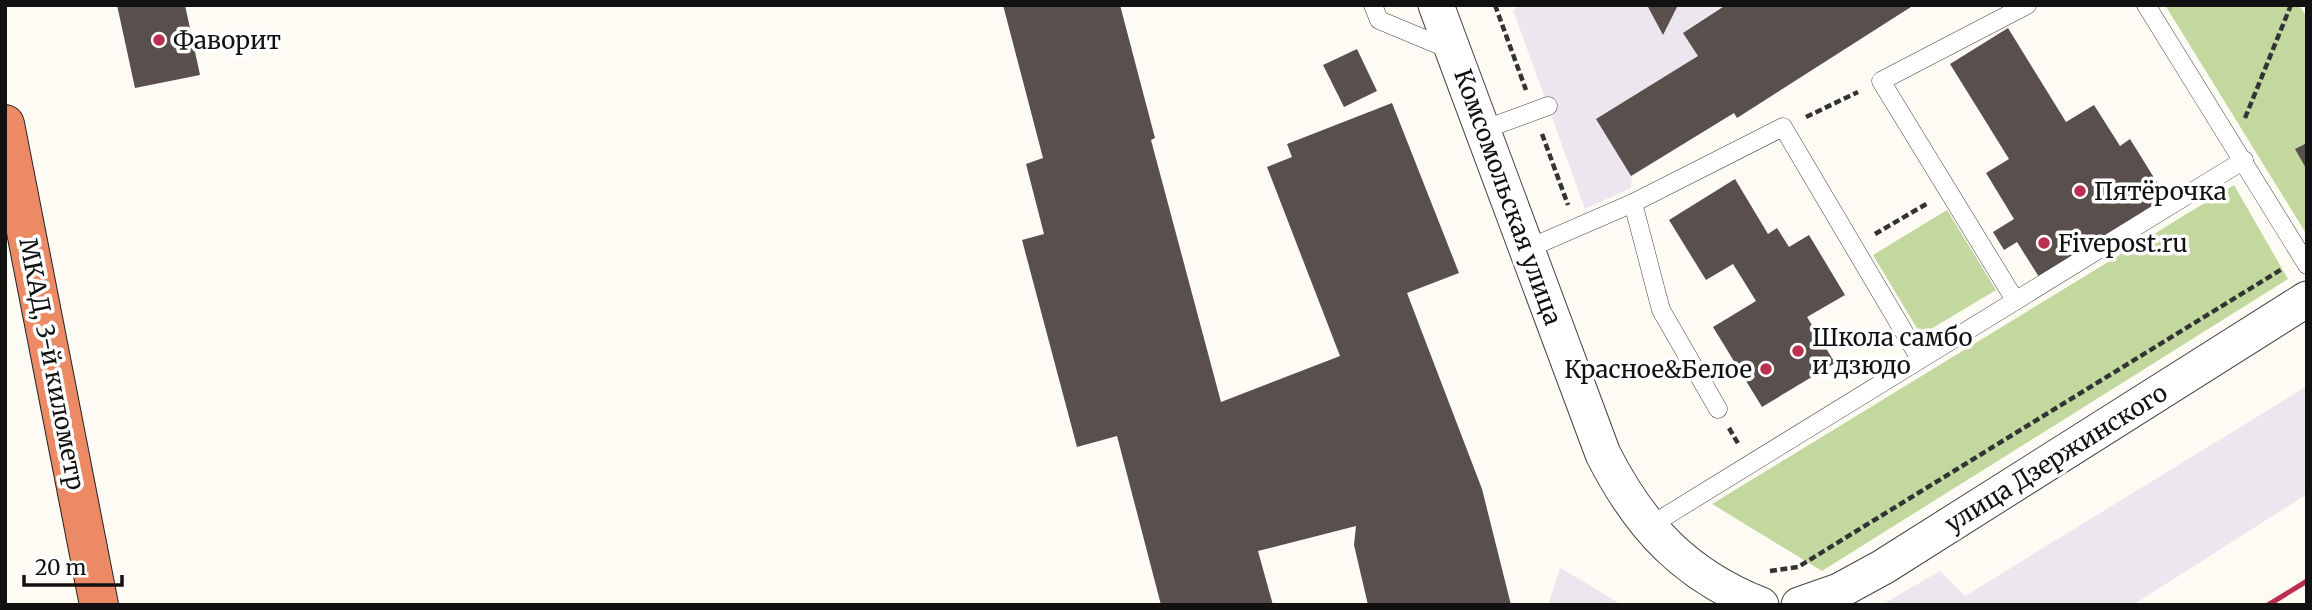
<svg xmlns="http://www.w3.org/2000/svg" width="2312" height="610" viewBox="0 0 2312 610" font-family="Merriweather,serif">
  <rect width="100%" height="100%" fill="#fefbf5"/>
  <g fill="#ece6ee">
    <path d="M1521 5H1914L1737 118 1733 113 1632 176 1631 188 1585 209 1513 10Z"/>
    <path d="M2307 386V494L2133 605H1881L1940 571 1965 596Z"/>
    <path d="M1560 568 1576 577 1622 605H1548Z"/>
  </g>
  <g fill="#c3d89f">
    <path d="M2165 5H2299L2307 17V235Z"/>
    <path d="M2234 185 2288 279 1822 571 1712 504Z"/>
    <path d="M1947 210 1996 290 1921 335 1873 255Z"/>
  </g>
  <g fill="#59504e">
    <path d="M117 5H185L200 75 135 88Z"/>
    <path d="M1003 5H1120L1155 138 1151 140 1221 402 1340 356 1267 167 1292 157 1287 144 1392 103 1459 273 1407 293 1482 489 1511 605H1368L1354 545 1356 526 1258 551 1273 605H1161L1117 436 1077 447 1022 240 1044 234 1026 164 1043 158Z"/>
    <path d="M1647 5H1678L1663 35Z"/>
    <path d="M1726 5H1914L1737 118 1734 113 1631 176 1596 119 1698 56 1683 33Z"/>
    <path d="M2008 28 2066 122 2094 105 2120 146 2130 139 2166 197 2039 277 2017 242 2004 250 1993 232 2014 219 1986 173 2009 159 1950 64Z"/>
    <path d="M1357 49 1377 91 1344 107 1323 65Z"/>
    <path d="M2307 143V170L2295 149Z"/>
    <path d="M1735 179 1768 234 1777 228 1789 247 1809 235 1845 295 1807 317 1835 363 1762 407 1713 327 1756 301 1733 264 1706 280 1669 220Z"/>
  </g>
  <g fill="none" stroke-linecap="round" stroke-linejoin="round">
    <defs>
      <g id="lane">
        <path d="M1373 5 1379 20 1451 50"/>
        <path d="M2146 5 2307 265"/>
        <path d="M1483 130 1548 106"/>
        <path d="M1633 203 1661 310 1718 409"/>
        <path d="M1527 249 1633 203 1783 127 1920 359"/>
        <path d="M2015 300 1881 81 2027 5"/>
        <path d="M1648 527 2244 160"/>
      </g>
      <g id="street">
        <path d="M1436 5 1603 454C1640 527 1685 575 1761 605"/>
        <path d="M1799 605 1839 591 1883 567 2307 299"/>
      </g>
      <path id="highway" d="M5 124 99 605"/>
    </defs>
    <use href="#lane" stroke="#444" stroke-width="19"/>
    <use href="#street" stroke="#444" stroke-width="37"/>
    <use href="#highway" stroke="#222" stroke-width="40"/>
    <g stroke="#333" stroke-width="4.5" stroke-dasharray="7 3.5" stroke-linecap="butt">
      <path d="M1495 5 1526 90"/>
      <path d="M1806 117 1858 92"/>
      <path d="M2245 118 2291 5"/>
      <path d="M1542 134 1568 205"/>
      <path d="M1875 234 1928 203"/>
      <path d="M1729 428 1739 445"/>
      <path d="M1770 571 1798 567 2282 269"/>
    </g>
    <use href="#lane" stroke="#fff" stroke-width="18"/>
    <use href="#street" stroke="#fff" stroke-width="35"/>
    <use href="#highway" stroke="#ec8a65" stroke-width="38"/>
    <path stroke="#bb2f4f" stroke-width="5" d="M2268 605 2307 581"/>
  </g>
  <g fill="#bb2f4f" stroke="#fff" stroke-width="2.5">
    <circle cx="159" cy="40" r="7"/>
    <circle cx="2080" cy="191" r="7"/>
    <circle cx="2044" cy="243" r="7"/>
    <circle cx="1798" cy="351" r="7"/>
    <circle cx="1766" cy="369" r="7"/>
  </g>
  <g text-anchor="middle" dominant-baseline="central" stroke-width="7" stroke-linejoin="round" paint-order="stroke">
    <g font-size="24" fill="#111" stroke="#fff" text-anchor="start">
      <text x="173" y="40">Фаворит</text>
      <text x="2094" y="191">Пятёрочка</text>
      <text x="2058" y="243">Fivepost.ru</text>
      <text x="1812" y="337">Школа самбо<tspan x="1812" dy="28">и дзюдо</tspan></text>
      <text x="1752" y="369" text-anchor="end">Красное&amp;Белое</text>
    </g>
    <g font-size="24" fill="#111" stroke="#fff">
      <text transform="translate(1508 197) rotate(70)">Комсомольская улица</text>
      <text transform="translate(52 364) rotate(79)">МКАД, 3-й километр</text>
      <text transform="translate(2056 458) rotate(-32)">улица Дзержинского</text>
    </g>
  </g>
  <rect width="2312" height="610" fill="none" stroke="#111111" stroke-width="14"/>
  <path d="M24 575v10h98v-10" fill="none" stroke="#111111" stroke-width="3.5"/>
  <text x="35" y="575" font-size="21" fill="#111111" stroke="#ffffff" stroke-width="5" paint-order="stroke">20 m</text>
</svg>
